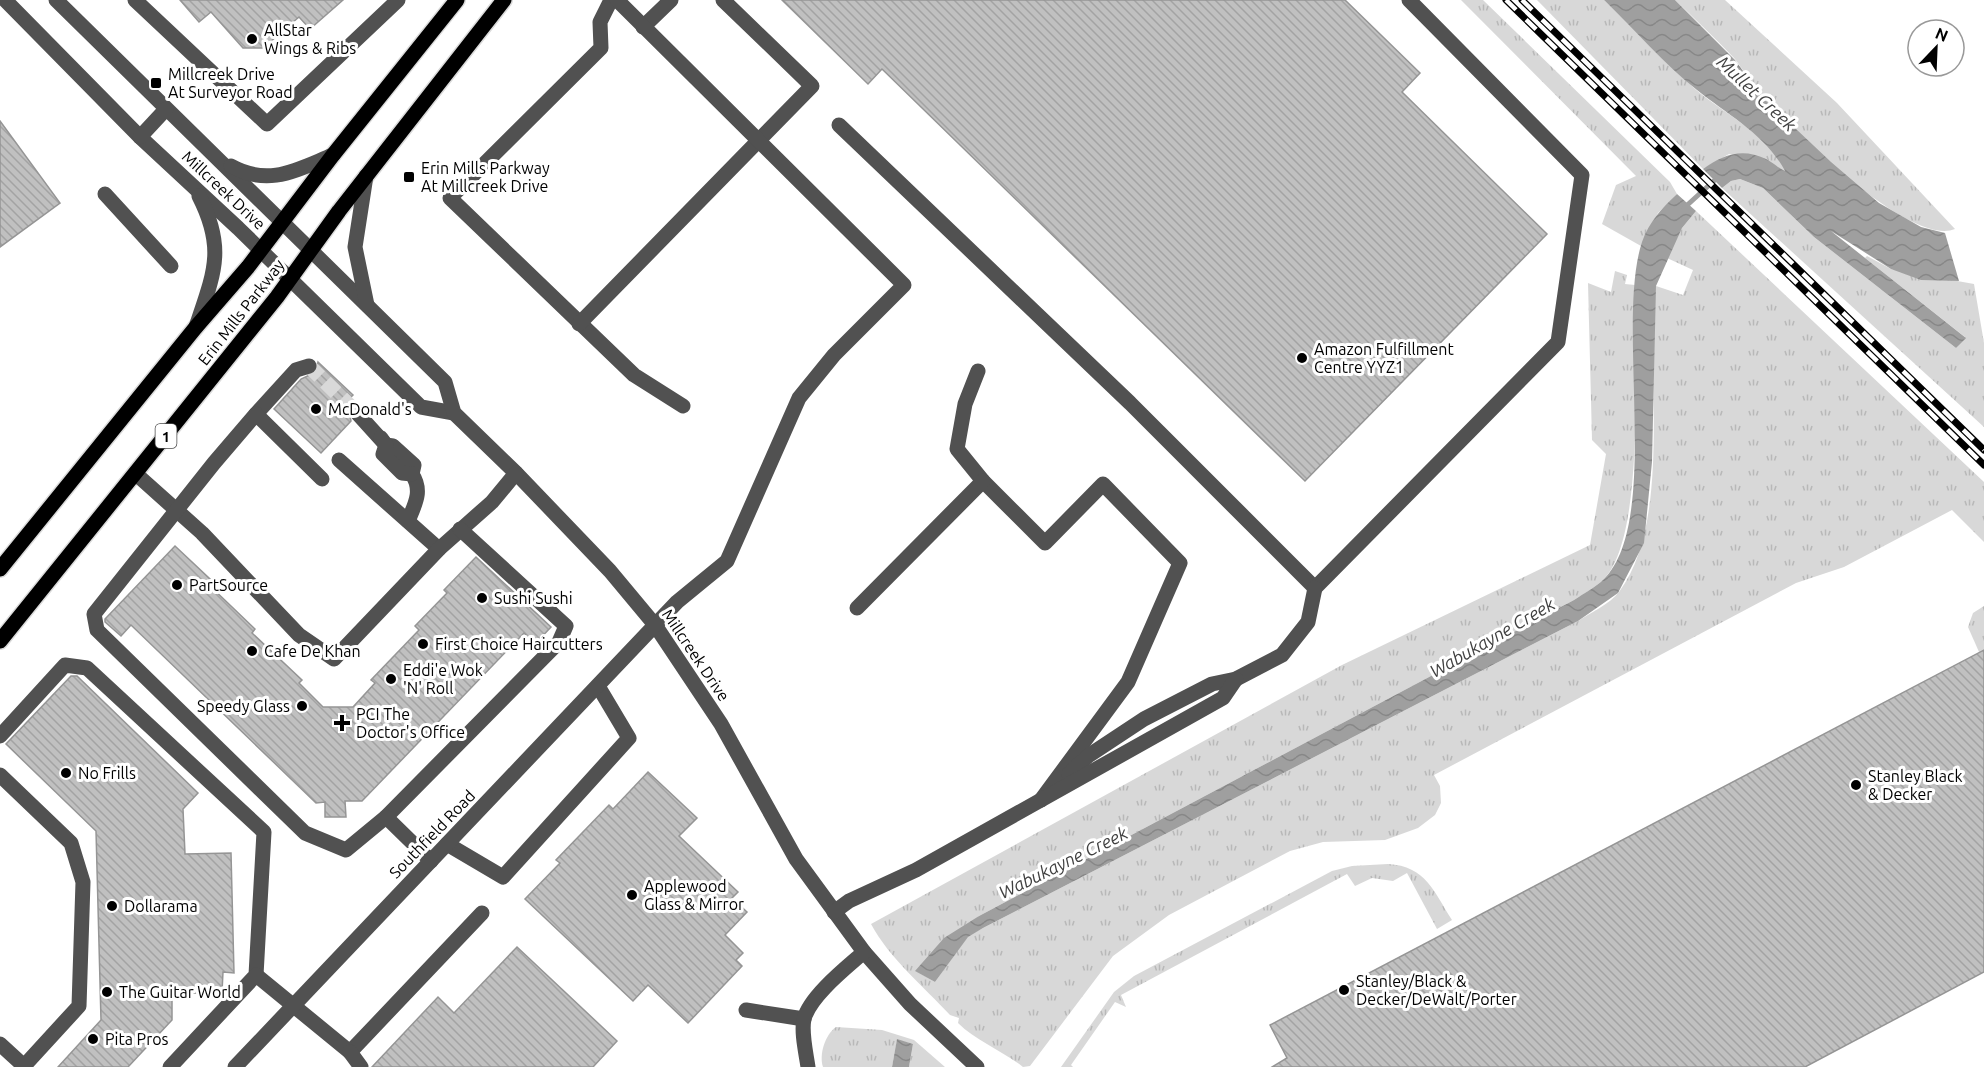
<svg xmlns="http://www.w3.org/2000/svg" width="1984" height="1067" viewBox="0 0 1984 1067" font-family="Ubuntu,sans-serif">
  <defs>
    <pattern id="grass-tufts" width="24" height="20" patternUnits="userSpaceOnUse" patternTransform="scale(1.5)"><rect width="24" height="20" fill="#d8d8d8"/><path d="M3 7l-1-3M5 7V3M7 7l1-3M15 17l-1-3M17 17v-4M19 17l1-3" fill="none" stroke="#b8b8b8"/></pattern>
    <pattern id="water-waves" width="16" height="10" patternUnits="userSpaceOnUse" patternTransform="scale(1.5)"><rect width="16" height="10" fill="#9f9f9f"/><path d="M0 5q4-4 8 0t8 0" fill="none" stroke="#878787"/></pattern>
    <pattern id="building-back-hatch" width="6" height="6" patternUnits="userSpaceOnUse" patternTransform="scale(1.5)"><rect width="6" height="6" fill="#c0c0c0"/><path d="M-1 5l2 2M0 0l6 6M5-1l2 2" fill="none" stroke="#a3a3a3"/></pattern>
  </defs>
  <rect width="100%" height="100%" fill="#fff"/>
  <g fill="url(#grass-tufts)">
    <path d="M1461 0H1483L1670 182 1677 194 1658 213 1641 246 1602 224 1616 185 1636 176Z"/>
    <path d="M1537 0H1604C1634 29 1663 59 1694 88 1717 109 1778 141 1785 172L1777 166 1729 154 1703 169Z"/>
    <path d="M1675 0H1725L1837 103 1955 229C1911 247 1794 132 1764 99 1752 87 1745 71 1734 58 1715 38 1695 19 1675 0Z"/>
    <path d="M1740 179 1763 188 1814 237 1956 348 1965 337 1865 258 1867 256 1891 269 1974 284 1984 343V427L1722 188 1731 181Z"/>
    <path d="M1696 211 1984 482V542L1952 510 1844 567 1796 583 1434 775 1440 786 1441 803 1435 815 1418 828 1385 840 1323 842 1290 851 1169 915 1113 956 1030 1066 1023 1067C1003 1051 976 1041 958 1023L959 1018 950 1015C924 987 889 958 871 924L1342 665 1590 545 1606 454 1592 440 1588 283 1611 292 1615 271 1627 275 1625 284 1635 285C1633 351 1647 534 1604 579 1596 587 1583 594 1574 600L979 916 916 971 935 982 968 936 983 928 1578 621C1590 613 1610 604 1619 592 1673 520 1645 373 1656 286L1683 295 1693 270 1667 258 1682 228Z"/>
    <path d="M1984 606V650L1979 652 1968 627 1973 613Z"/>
    <path d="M1388 864C1426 866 1434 892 1452 920L1437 929 1407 873 1393 881 1372 878 1355 886 1347 874 1121 995 1126 1007 1115 1002 1071 1065 1073 1067H1061L1114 992 1134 976 1332 871 1352 866Z"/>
    <path d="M836 1027 882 1030 914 1040 945 1067H909L913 1044 897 1040 892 1067H823C819 1054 825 1035 836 1027Z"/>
  </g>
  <g fill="url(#water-waves)">
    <path d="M1604 0H1675L1735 60 1763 98 1831 162 1879 203 1921 227 1945 233 1959 281 1921 280 1891 269 1831 231 1966 338 1956 348 1814 237 1763 188 1740 179 1731 181 1722 188 1703 169C1722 155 1742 147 1766 159 1772 162 1780 169 1785 171 1766 135 1728 115 1697 90 1664 64 1635 30 1604 0Z"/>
    <path d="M1677 194 1696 211 1682 228 1656 286 1652 462 1644 543 1618 593 1578 621 983 928 968 937 935 982 915 971 944 938 979 916 1574 600C1583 594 1596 587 1604 579 1662 520 1615 324 1642 242 1649 222 1662 208 1677 194Z"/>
    <path d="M897 1039 913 1044 909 1067H892Z"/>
  </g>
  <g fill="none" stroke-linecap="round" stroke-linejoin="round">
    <path stroke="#9f9f9f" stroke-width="5" d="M1684 208 1717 178"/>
  </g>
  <g fill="url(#building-back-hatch)" stroke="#959595" stroke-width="1.5">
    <path d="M180 0H343L310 29 299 17 263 48H243L211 12 199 22Z"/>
    <path d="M782 0H1345L1420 73 1402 92 1547 234 1305 481 882 69 868 84Z"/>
    <path d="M0 121 60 203 0 247Z"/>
    <path d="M318 362 353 395 348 400 354 406 349 412 351 421 321 453 274 409 301 379 316 372Z"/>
    <path d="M175 546 210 579 206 582 255 629 252 633 302 680 299 683 323 707H353L375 683 371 680 419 630 415 626 447 593 444 590 476 557 551 627 535 644 524 633 362 801H345L346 817H325V802L316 803 131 625 121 636 105 622V619Z"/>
    <path d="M1984 650V972L1805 1067H1272L1287 1058 1270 1025Z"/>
    <path d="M71 676H77L198 793 183 809 185 854 231 853 234 973 223 972 222 992 172 994V1020L128 1067H58L101 1020 96 831 6 744Z"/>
    <path d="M648 772 697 818 679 836 738 892 732 898 747 912 725 935 743 953 736 960 742 966 688 1023 648 985 633 1001 525 899 560 863 556 860 609 805 613 809Z"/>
    <path d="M517 947 617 1041 593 1067H372L438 997 454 1013Z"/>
  </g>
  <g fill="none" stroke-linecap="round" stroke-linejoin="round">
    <path stroke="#d9d9d9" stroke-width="15" stroke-dasharray="15 8" stroke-linecap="butt" d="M309 366 358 414"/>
    <defs>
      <g id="major">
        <path d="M0 569 196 327 248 267 333 155 457 0"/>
        <path d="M0 641 277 297 339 211 504 0"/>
      </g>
    </defs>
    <use href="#major" stroke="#dbdbdb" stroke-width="18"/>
    <g stroke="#515151" stroke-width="15">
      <path d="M5 0 140 137 238 228 421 407 454 413"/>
      <path d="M56 0 445 382 454 413 516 473 610 571 655 625 721 724 796 859 864 952 910 1004 977 1067"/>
      <path d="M135 0 267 124 398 0"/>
      <path d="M611 0 600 22 601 48 450 198 634 375 683 406"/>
      <path d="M643 27 671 0"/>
      <path d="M839 125 1130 403 1315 588 1558 342 1582 175 1409 0"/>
      <path d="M140 137 166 109"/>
      <path d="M231 166C269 187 296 170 333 155"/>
      <path d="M366 176 355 247 367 305"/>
      <path d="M105 194 171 266"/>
      <path d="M579 324 812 86 723 0"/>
      <path d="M196 327C214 273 226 249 199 196"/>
      <path d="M978 371 965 404 957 449 983 481 1045 543 1103 484 1180 563 1128 682 1041 800"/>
      <path d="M256 414 296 370 309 366"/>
      <path d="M358 414 386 445 393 446 414 465 412 474C423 491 415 504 408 521"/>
      <path d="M381 438 386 445 383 454 402 473 412 474"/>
      <path d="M339 460 439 549"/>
      <path d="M136 474 202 533 299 635 334 659 439 549 492 502 516 473"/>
      <path d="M322 479 256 414 214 463 94 614 97 630 305 833 346 850 386 817 559 642 566 626 460 529"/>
      <path d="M857 608 983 481"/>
      <path d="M0 736 65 665 87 668 264 832 256 975 170 1067"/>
      <path d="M1069 774 1088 756 1144 719 1212 684 1236 679 1282 655 1308 622 1315 588"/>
      <path d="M0 775 71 843 83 882 79 1006 24 1066 0 1044"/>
      <path d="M386 817 431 861"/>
      <path d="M447 844 503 877 629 738 598 686"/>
      <path d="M834 912 849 901 916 870 1223 698 1236 679"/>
      <path d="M256 975 350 1052 482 913"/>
      <path d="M746 1010 804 1019"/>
      <path d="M350 1052 361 1067"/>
      <path d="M235 1067 677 602 727 561 799 398 834 355 904 285 617 0"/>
      <path d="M808 1067C806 1053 801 1032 804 1019 810 996 847 967 864 952"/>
    </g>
    <use href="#major" stroke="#000" stroke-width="15"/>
    <defs>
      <g id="rail">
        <path d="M1506 0 1984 465"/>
        <path d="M1522 0 1984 450"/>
      </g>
    </defs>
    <use href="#rail" stroke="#000" stroke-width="7"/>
    <use href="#rail" stroke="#fff" stroke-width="4.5" stroke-dasharray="14" stroke-linecap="butt"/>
  </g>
  <g fill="#000" stroke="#fff" stroke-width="2">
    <circle cx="252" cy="39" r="6"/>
    <rect x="150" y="77" width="12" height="12" rx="3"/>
    <rect x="403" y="171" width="12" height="12" rx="3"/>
    <circle cx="1302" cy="358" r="6"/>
    <circle cx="316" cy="409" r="6"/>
    <circle cx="177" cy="585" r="6"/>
    <circle cx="482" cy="598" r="6"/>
    <circle cx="423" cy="644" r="6"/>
    <circle cx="252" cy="651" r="6"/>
    <circle cx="391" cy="679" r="6"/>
    <circle cx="302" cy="706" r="6"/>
    <path d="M339 714h6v6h6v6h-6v6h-6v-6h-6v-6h6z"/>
    <circle cx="66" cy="773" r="6"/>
    <circle cx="1856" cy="785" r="6"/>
    <circle cx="632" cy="895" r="6"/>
    <circle cx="112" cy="906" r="6"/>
    <circle cx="1344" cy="990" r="6"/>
    <circle cx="107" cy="992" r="6"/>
    <circle cx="93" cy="1039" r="6"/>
  </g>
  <g text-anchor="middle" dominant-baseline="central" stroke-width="6" stroke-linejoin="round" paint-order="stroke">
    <rect fill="#fff" stroke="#4c4c4c" stroke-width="1.5" x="155.5" y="424" width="21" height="24" rx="4.5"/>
    <g font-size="15" font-weight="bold" fill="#000">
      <text x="166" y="436">1</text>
    </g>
    <g font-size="16" fill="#000" stroke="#fff" text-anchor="start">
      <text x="264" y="30">AllStar<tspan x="264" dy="18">Wings &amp; Ribs</tspan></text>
      <text x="168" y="74">Millcreek Drive<tspan x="168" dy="18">At Surveyor Road</tspan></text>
      <text x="421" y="168">Erin Mills Parkway<tspan x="421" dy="18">At Millcreek Drive</tspan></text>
      <text x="1314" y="349">Amazon Fulfillment<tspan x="1314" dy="18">Centre YYZ1</tspan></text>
      <text x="328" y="409">McDonald's</text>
      <text x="189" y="585">PartSource</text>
      <text x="494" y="598">Sushi Sushi</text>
      <text x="435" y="644">First Choice Haircutters</text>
      <text x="264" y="651">Cafe De Khan</text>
      <text x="403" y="670">Eddi'e Wok<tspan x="403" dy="18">'N' Roll</tspan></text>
      <text x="290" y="706" text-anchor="end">Speedy Glass</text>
      <text x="356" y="714">PCI The<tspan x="356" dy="18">Doctor's Office</tspan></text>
      <text x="78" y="773">No Frills</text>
      <text x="1868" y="776">Stanley Black<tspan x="1868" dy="18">&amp; Decker</tspan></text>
      <text x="644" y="886">Applewood<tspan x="644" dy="18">Glass &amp; Mirror</tspan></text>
      <text x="124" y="906">Dollarama</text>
      <text x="1356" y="981">Stanley/Black &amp;<tspan x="1356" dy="18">Decker/DeWalt/Porter</tspan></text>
      <text x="119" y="992">The Guitar World</text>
      <text x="105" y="1039">Pita Pros</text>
    </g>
    <g font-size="16" fill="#000" stroke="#fff">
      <text transform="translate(224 190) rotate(43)">Millcreek Drive</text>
      <text transform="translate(241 312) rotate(-52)">Erin Mills Parkway</text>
      <text transform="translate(696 655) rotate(56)">Millcreek Drive</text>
      <text transform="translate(432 834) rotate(-46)">Southfield Road</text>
    </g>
    <g font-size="18" font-style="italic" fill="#404040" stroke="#fff">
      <text transform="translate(1757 93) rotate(43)">Mullet Creek</text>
      <text transform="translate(1492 637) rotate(-30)">Wabukayne Creek</text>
      <text transform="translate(1063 862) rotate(-26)">Wabukayne Creek</text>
    </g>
  </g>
  <g transform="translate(1936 48) rotate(23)"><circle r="28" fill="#ffffff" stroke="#999999" stroke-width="1.5"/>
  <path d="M0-4.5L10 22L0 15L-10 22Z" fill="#000000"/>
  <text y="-9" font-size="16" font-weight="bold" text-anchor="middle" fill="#000000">N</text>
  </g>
</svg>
